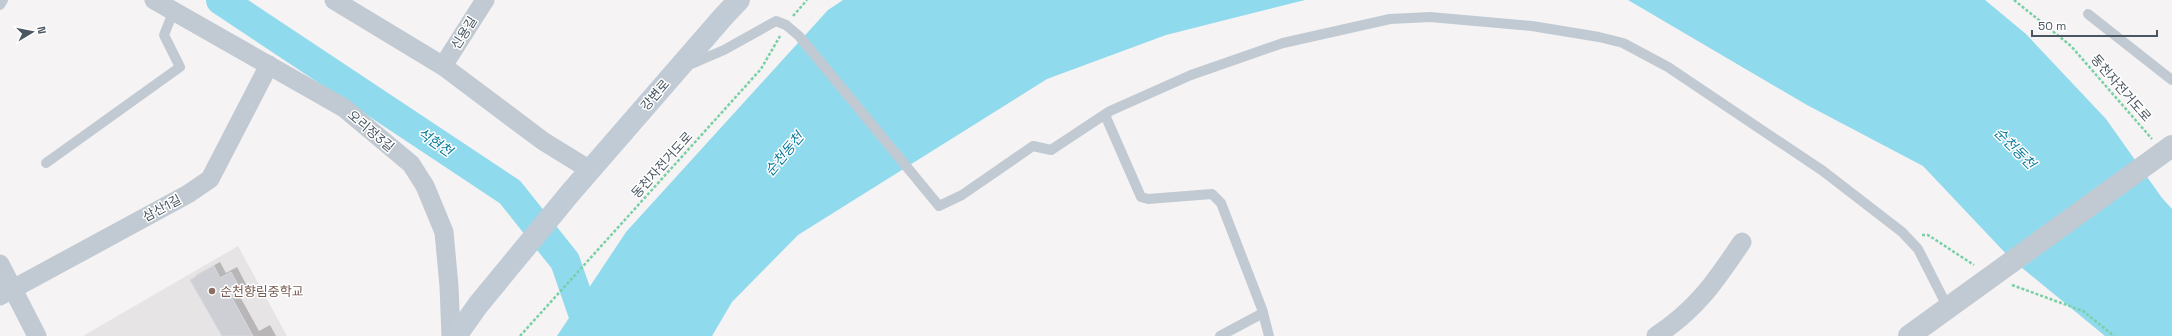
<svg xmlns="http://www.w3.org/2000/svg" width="2172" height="336" viewBox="0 0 2172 336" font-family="'Space Grotesk','Noto Sans KR',sans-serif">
  <rect width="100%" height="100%" fill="#f5f3f3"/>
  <path fill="#e6e4e5" d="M238 246 287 336H83Z"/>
  <g fill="#90daee">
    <path d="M843 0H1305L1166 35 1047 79 798 235 732 302 712 336H557L626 232 828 10Z"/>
    <path d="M1628 0H1985L2026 34 2106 119 2162 198 2172 209V336H2105L2010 258 1923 166 1807 105Z"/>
  </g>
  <path fill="#0003" d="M220 262 226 273 237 267 247 286 238 293 259 331 270 325 276 336H223L191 280 197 275Z"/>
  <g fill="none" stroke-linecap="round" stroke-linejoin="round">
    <path stroke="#90daee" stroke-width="30" d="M221 0 510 192 565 261 591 336"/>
  </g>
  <path fill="#cdcfd5" stroke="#d7d9de" d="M214 266 220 278 231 272 242 292 232 298 253 336H222L190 280Z"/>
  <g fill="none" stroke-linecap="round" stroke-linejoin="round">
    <g stroke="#7ad0a6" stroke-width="2.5" stroke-dasharray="3 2" stroke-linecap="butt">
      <path d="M2014 0 2071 46 2152 139"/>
      <path d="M793 16 807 0"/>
      <path d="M1922 235H1928L1974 265"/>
      <path d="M2012 285 2083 311 2114 336"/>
      <path d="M520 336 761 69 780 36"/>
    </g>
    <g stroke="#c1cad2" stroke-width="10">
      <path d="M0 5 3 0"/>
      <path d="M2088 14 2172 80"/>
      <path d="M689 65 724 50 776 21 786 25 799 36 939 206 962 195 1033 146 1051 150 1110 111 1191 75 1283 43 1390 19 1430 17 1532 26 1599 37 1623 43 1668 67 1823 171 1902 232 1918 249 1948 308"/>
      <path d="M1105 115 1141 197 1148 199 1212 194 1221 203 1262 309 1269 336"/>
      <path d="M46 163 180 67 164 35 174 10"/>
      <path d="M1220 336 1263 313"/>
    </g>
    <g stroke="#c1cad2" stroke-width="19">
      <path d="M154 0 344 108 411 164 425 186 444 232 449 286 451 336"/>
      <path d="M334 0 443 66 543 141 590 170"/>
      <path d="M443 66 485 0"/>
      <path d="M0 264 37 336"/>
      <path d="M0 296 188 194 210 179 269 65"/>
      <path d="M1656 336C1697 309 1715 282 1742 242"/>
    </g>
    <path stroke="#c1cad2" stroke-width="22" d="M1909 336 2172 146"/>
    <path stroke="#c1cbd6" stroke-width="22" d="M456 336 478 305 571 192 723 17 739 0"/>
  </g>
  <circle fill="#8d6e63" stroke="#fff" stroke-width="1.5" cx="212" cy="291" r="4"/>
  <g text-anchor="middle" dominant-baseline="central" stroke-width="3" stroke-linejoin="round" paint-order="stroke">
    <g font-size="13" fill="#4a5661" stroke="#fff">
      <text transform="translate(464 33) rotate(-58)">신용길</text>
      <text transform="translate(2121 88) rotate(49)">동천자전거도로</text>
      <text transform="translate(655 95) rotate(-49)">강변로</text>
      <text transform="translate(371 131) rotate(40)">오리정3길</text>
      <text transform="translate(662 165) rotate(-48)">동천자전거도로</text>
      <text transform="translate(162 208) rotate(-28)">삼산1길</text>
    </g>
    <g font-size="13" fill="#785e54" stroke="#fff" text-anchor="start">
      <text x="220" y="291">순천향림중학교</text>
    </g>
    <g font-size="14" font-style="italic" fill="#0c7c9b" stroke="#fff">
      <text transform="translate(435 142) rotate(34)">석현천</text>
      <text transform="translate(2015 148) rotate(45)">순천동천</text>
      <text transform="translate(784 154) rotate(-50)">순천동천</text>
    </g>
  </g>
  <g transform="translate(32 32) rotate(80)" stroke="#ffffff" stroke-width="3" paint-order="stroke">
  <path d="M0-3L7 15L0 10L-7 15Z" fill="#4a5661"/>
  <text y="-6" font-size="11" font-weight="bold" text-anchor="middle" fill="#4a5661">N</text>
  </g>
  <path d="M2032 30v6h125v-6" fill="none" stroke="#4a5661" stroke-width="2"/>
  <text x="2038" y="30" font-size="12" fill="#4a5661" stroke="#ffffff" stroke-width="3" paint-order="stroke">50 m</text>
</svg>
